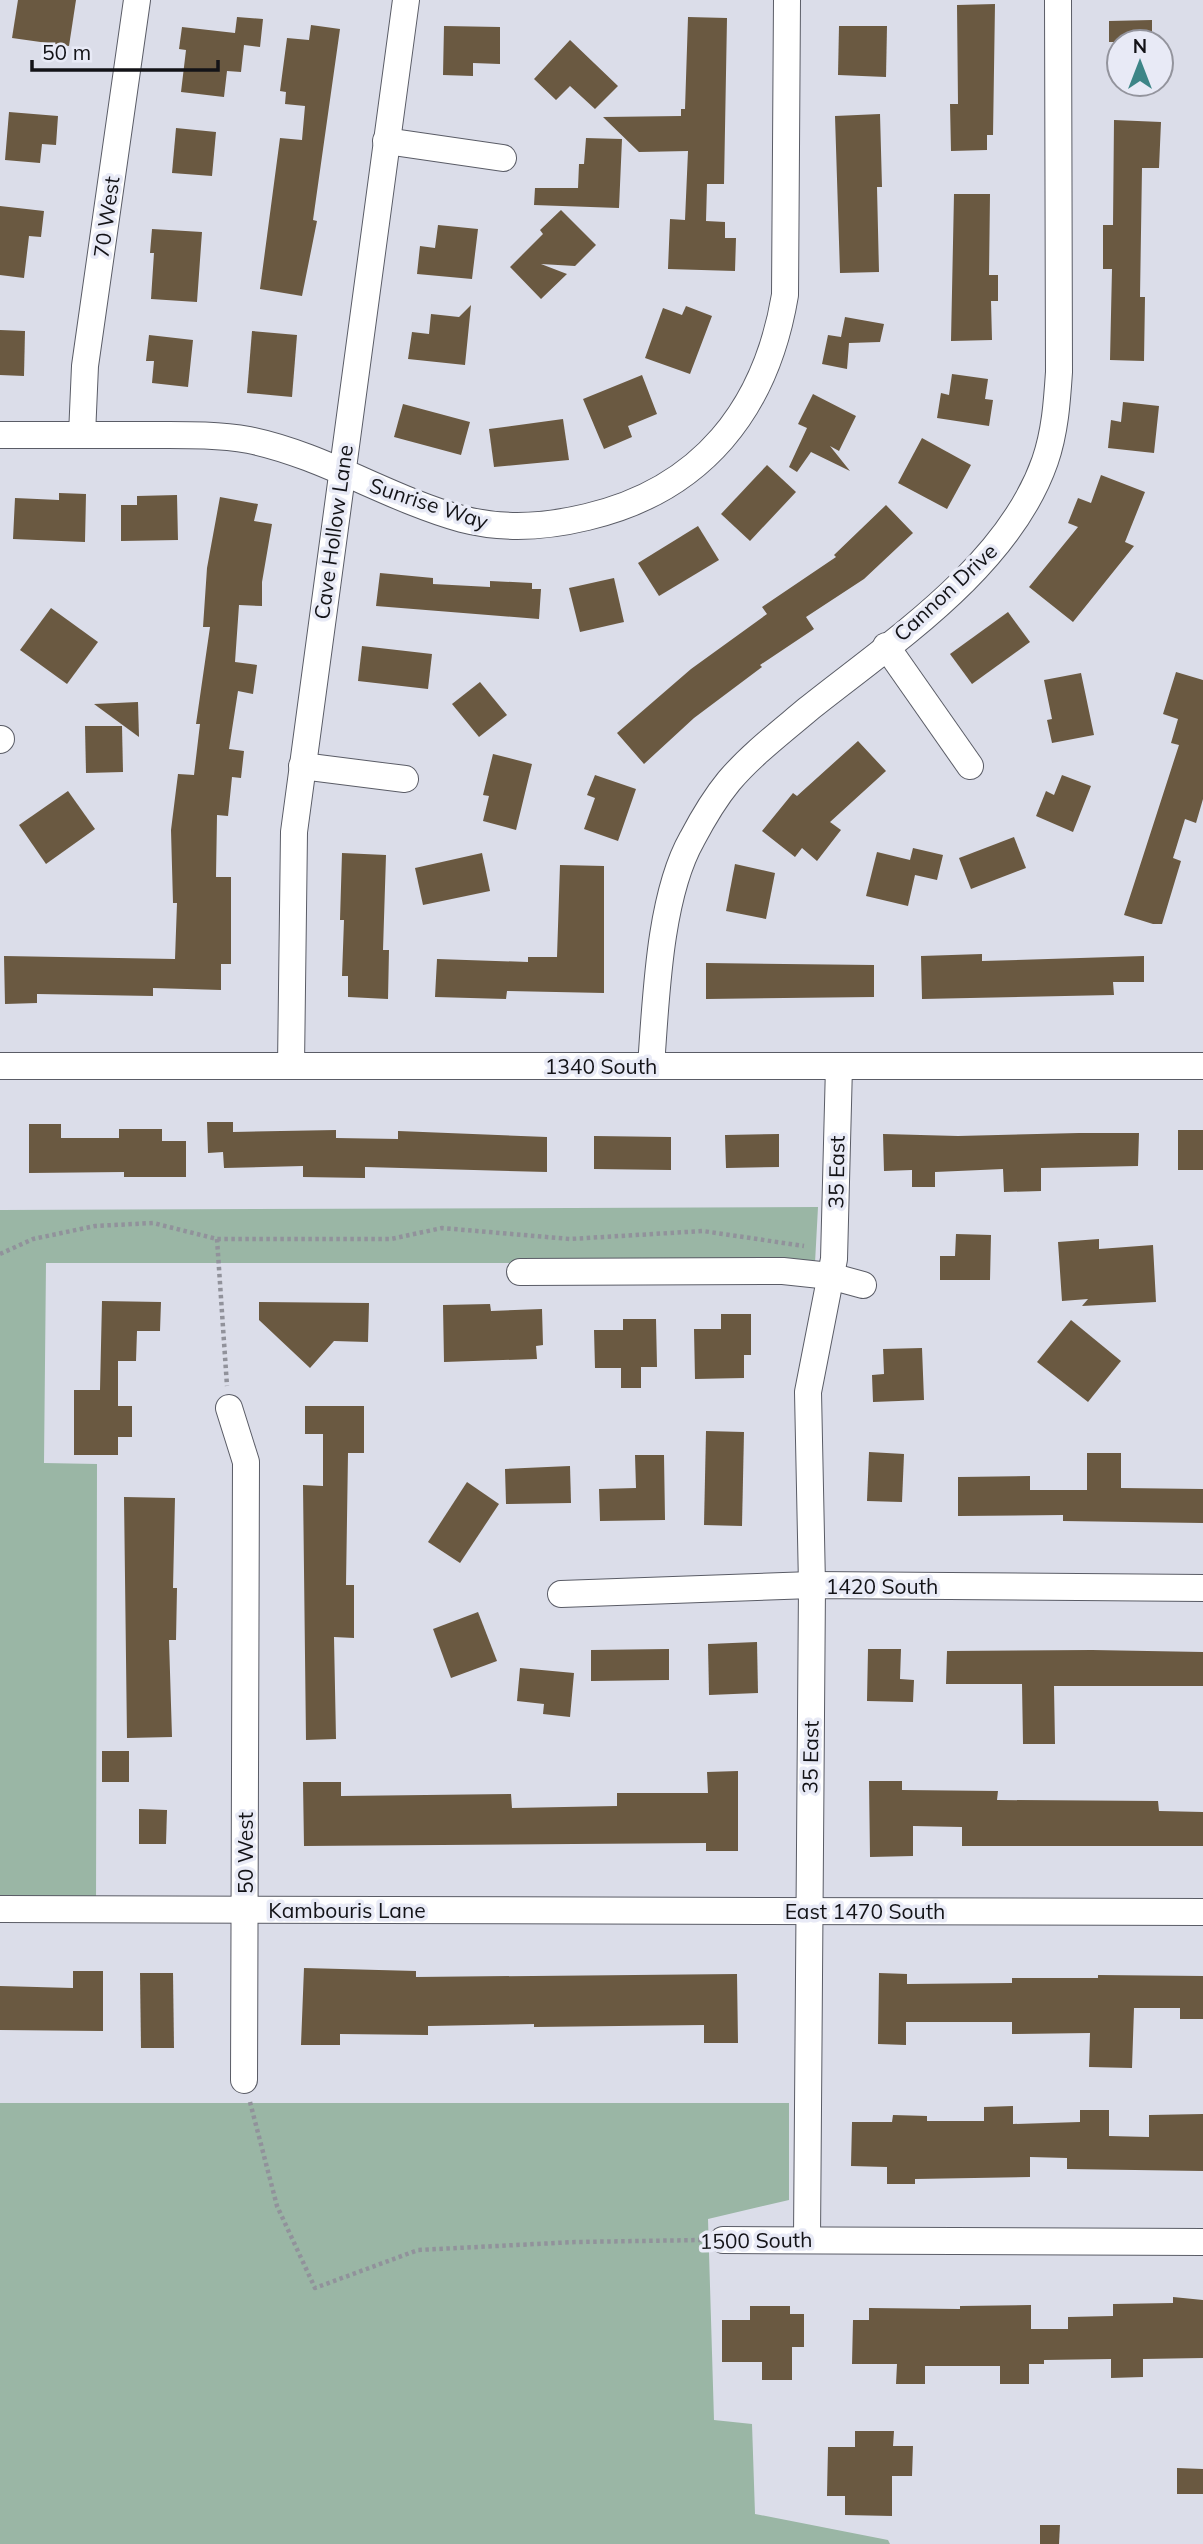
<svg xmlns="http://www.w3.org/2000/svg" width="1203" height="2544" viewBox="0 0 1203 2544" font-family="Mulish,sans-serif">
  <rect width="100%" height="100%" fill="#dbdde9"/>
  <g fill="#9ab6a5">
    <path d="M818 1207 815 1263H46L44 1463 97 1464 96 1915 0 1916V1210Z"/>
    <path d="M0 2103H789V2200L708 2219 714 2420 752 2424 755 2514 888 2540 890 2544H0Z"/>
  </g>
  <g fill="#6a5941">
    <path d="M18 0H76L69 46 12 38Z"/>
    <path d="M995 4 993 135H987V150L951 151 950 104H958L957 5Z"/>
    <path d="M237 17 263 19 260 47 244 45 241 72 227 71 224 97 181 92 186 50 179 49 182 27 235 33Z"/>
    <path d="M688 17 727 18 724 184H707L706 221 725 222V238H736L735 271 668 269 670 219 685 220 688 151 639 152 603 117 681 116V109H685Z"/>
    <path d="M1152 20V42H1109V21Z"/>
    <path d="M311 25 340 29 313 220 317 221 302 296 260 289 280 138 302 140 305 106 285 104 286 92 280 91 287 38 309 40Z"/>
    <path d="M444 26 500 27V64L473 63V76L443 75Z"/>
    <path d="M839 26H887L886 77 838 75Z"/>
    <path d="M570 40 618 86 595 109 570 86 556 100 534 79Z"/>
    <path d="M9 112 58 116 56 145 42 144 40 163 5 160Z"/>
    <path d="M880 114 882 187H877L879 272 840 273 835 116Z"/>
    <path d="M1114 120 1161 122 1159 168H1142L1140 297H1145L1144 361 1110 360 1112 269H1103V225H1113Z"/>
    <path d="M176 128 216 132 212 176 172 173Z"/>
    <path d="M586 138 622 139 619 208 534 205 535 188H578L579 164H584Z"/>
    <path d="M954 194H990L989 275H998V301H991L992 340 951 341Z"/>
    <path d="M0 206 44 211 41 237 29 236 24 278 0 275Z"/>
    <path d="M561 210 596 245 575 266 541 264 567 274 541 299 510 267 543 234 540 230Z"/>
    <path d="M438 225 478 229 472 279 417 274 420 246 435 248Z"/>
    <path d="M152 229 202 232 197 302 151 299 154 253H150Z"/>
    <path d="M471 305 465 365 408 359 412 332 429 334 431 314 459 317Z"/>
    <path d="M686 306 712 316 690 374 645 358 663 308 682 315Z"/>
    <path d="M845 317 884 324 880 342 849 343 847 369 822 364 828 335 841 337Z"/>
    <path d="M0 330 25 331 24 376 0 375Z"/>
    <path d="M252 331 297 335 292 397 247 393Z"/>
    <path d="M149 335 193 340 188 387 152 383 154 361H146Z"/>
    <path d="M952 374 988 379 985 399 993 400 989 426 937 418 941 393 949 395Z"/>
    <path d="M642 375 657 414 628 426 632 437 604 449 583 399Z"/>
    <path d="M813 394 856 416 839 451 830 446 850 471 811 452 797 472 789 467 807 428 798 424Z"/>
    <path d="M1123 402 1159 406 1154 453 1108 448 1111 420 1121 422Z"/>
    <path d="M403 404 470 422 461 455 394 437Z"/>
    <path d="M563 419 569 460 494 467 489 429Z"/>
    <path d="M922 438 971 465 947 509 898 483Z"/>
    <path d="M767 465 796 492 750 541 721 514Z"/>
    <path d="M1101 475 1145 492 1125 542 1134 546 1073 622 1029 587 1078 527 1068 523 1078 498 1091 503Z"/>
    <path d="M59 493 86 494 85 542 13 539 15 498 59 500Z"/>
    <path d="M177 495 178 540 121 541V505H137V496Z"/>
    <path d="M220 497 258 504 254 521 272 524 262 582V606L239 605 235 662 257 665 253 694 238 691 229 749 244 751 241 778 232 777 228 816 217 815 216 877H231V964H221V990L153 988V996L37 994V1003L5 1004 4 956 175 959 177 903H173L171 830 178 774 194 775 200 724H196L210 627H203L207 568Z"/>
    <path d="M886 505 913 533 864 579 806 617 814 629 760 665 762 667 694 718 644 764 617 733 691 669 767 614 762 607 836 557 834 555Z"/>
    <path d="M698 526 719 560 659 596 638 563Z"/>
    <path d="M380 573 433 578V584L490 587V581L532 583V589H541L539 619 376 606Z"/>
    <path d="M614 578 624 622 580 632 569 588Z"/>
    <path d="M51 608 98 642 67 684 20 650Z"/>
    <path d="M1008 612 1030 642 972 684 950 654Z"/>
    <path d="M362 646 432 654 428 689 358 681Z"/>
    <path d="M1176 672 1203 680V799L1196 823 1185 819 1173 858 1181 861 1162 924H1153L1124 915 1179 745 1171 743 1178 719 1163 714Z"/>
    <path d="M1081 673 1094 735 1052 743 1047 720 1052 719 1044 680Z"/>
    <path d="M480 682 507 715 479 737 452 704Z"/>
    <path d="M138 702 139 737 94 704Z"/>
    <path d="M85 726H122L123 772 86 773Z"/>
    <path d="M858 741 886 771 830 822 841 830 817 861 802 848 795 857 762 831 793 793 797 796Z"/>
    <path d="M493 754 532 764 516 830 483 821 489 796 483 795Z"/>
    <path d="M595 775 636 789 618 841 584 829 595 798 587 795Z"/>
    <path d="M1062 775 1091 786 1073 832 1036 816 1046 791 1054 795Z"/>
    <path d="M68 791 95 829 46 864 19 825Z"/>
    <path d="M1014 837 1026 868 971 889 959 858Z"/>
    <path d="M913 848 943 855 937 880 915 875 908 906 866 896 877 852 910 860Z"/>
    <path d="M342 853 386 855 383 950H389L388 999 348 997V976H342L344 920H340Z"/>
    <path d="M482 853 490 891 423 905 415 868Z"/>
    <path d="M735 864 775 873 766 919 726 911Z"/>
    <path d="M560 865 604 866V993L507 991 506 999 435 997 437 959 528 962V957H557Z"/>
    <path d="M982 954V961L1144 956V982H1113L1114 995 922 999 921 956Z"/>
    <path d="M706 963 874 965V997L706 999Z"/>
    <path d="M207 1122H233V1132L336 1130V1138L398 1139V1131L547 1137V1172L365 1167V1178L303 1177V1166L224 1168 223 1152 208 1153Z"/>
    <path d="M29 1124H61V1138H119V1129H162V1141H186V1177H124V1172L29 1173Z"/>
    <rect x="1178" y="1130" width="25" height="40"/>
    <path d="M1079 1133H1139L1138 1166 1041 1168V1191L1004 1192 1003 1169 935 1172V1187H912V1170L884 1171 883 1134 958 1136Z"/>
    <path d="M779 1134V1167L726 1168 725 1135Z"/>
    <path d="M594 1136 671 1137V1170L594 1169Z"/>
    <path d="M956 1234 991 1235 990 1280H940V1256H955Z"/>
    <path d="M1099 1239V1249L1153 1245 1156 1302 1082 1306 1088 1299 1062 1301 1058 1242Z"/>
    <path d="M102 1301 161 1302 160 1331H137L136 1361H118V1406H132V1437H118V1455H74V1390H100Z"/>
    <path d="M259 1302 369 1303 368 1342 334 1341 310 1368 259 1320Z"/>
    <path d="M490 1304 491 1311 542 1309 543 1345 536 1346 537 1359 444 1362 443 1305Z"/>
    <path d="M721 1314H751V1355H744V1378L695 1379 694 1329H721Z"/>
    <path d="M623 1319H656L657 1367H641V1388H621V1368H595L594 1330H623Z"/>
    <path d="M1071 1320 1121 1361 1088 1402 1037 1362Z"/>
    <path d="M922 1348 924 1400 873 1402 872 1375 884 1374 883 1349Z"/>
    <path d="M305 1406H364V1453H348L346 1585H354V1638L334 1637 336 1739 306 1740 303 1485 323 1486V1434H305Z"/>
    <path d="M706 1431 744 1432 742 1526 704 1525Z"/>
    <path d="M869 1452 904 1454 902 1502 867 1501Z"/>
    <path d="M1087 1453H1121V1488L1203 1489V1523L1063 1521V1515L958 1516V1477L1030 1476V1490H1087Z"/>
    <path d="M635 1455H664L665 1520 600 1521 599 1489 636 1488Z"/>
    <path d="M570 1466 571 1503 506 1504 505 1469Z"/>
    <path d="M467 1482 499 1504 460 1563 428 1542Z"/>
    <path d="M124 1497 175 1498 173 1588H177L176 1640H169L172 1737 127 1738Z"/>
    <path d="M478 1612 497 1661 451 1678 433 1629Z"/>
    <path d="M757 1642 758 1693 709 1695 708 1644Z"/>
    <path d="M669 1649V1680L591 1681V1650Z"/>
    <path d="M868 1649H901L900 1679 914 1680 913 1702 867 1701Z"/>
    <path d="M1092 1650 1203 1652V1686H1054L1055 1744H1023L1022 1684H946L947 1651Z"/>
    <path d="M520 1668 574 1673 570 1717 543 1714 544 1704 517 1701Z"/>
    <rect x="102" y="1751" width="27" height="31"/>
    <path d="M738 1771V1851H706V1843L304 1846 303 1782H341V1796L511 1794 512 1808 617 1806V1793H708L707 1772Z"/>
    <path d="M869 1781H902V1790L998 1791 997 1800 1158 1801 1159 1811 1203 1812V1846H962V1827L913 1826V1856L870 1857Z"/>
    <path d="M139 1809 167 1810 166 1844H139Z"/>
    <path d="M304 1968 416 1971V1977L737 1974 738 2043H704V2025L534 2027V2024L428 2026V2035L340 2034V2045H301Z"/>
    <path d="M73 1971H103V2031L0 2030V1986L73 1988Z"/>
    <path d="M140 1973H173L174 2048H141Z"/>
    <path d="M879 1973 907 1974V1984L1012 1983V1978H1098V1975L1203 1976V2019H1180V2008H1134L1132 2068 1089 2067 1090 2033 1012 2034V2022H906V2045L878 2044Z"/>
    <path d="M1013 2106V2124L1080 2122V2110H1109V2136L1149 2137V2115L1203 2114V2171L1067 2169V2158L1030 2157V2177L915 2179V2184H887V2167L851 2166 852 2122H892L893 2115 927 2116V2121H984V2107Z"/>
    <path d="M1173 2297 1203 2300V2358L1143 2359V2377L1111 2378V2359L1044 2360V2364H1029V2384H1000V2366H925V2384H896L897 2364H852L853 2320H869V2308L960 2309V2306L1031 2305V2329H1068V2317L1113 2316V2304L1173 2303Z"/>
    <path d="M750 2306H790V2314H804V2347H792V2380H762V2362H722V2320H750Z"/>
    <path d="M855 2431H894L893 2446H913L912 2476H892V2516L845 2515V2496H827L828 2447H855Z"/>
    <path d="M1177 2468 1203 2469V2494H1177Z"/>
    <path d="M1040 2525H1060L1059 2544H1040Z"/>
  </g>
  <g fill="none" stroke-linecap="round" stroke-linejoin="round">
    <defs>
      <g id="minor">
        <path d="M386 141 503 158"/>
        <path d="M0 435C49 435 99 435 148 435 181 435 216 434 249 440 323 455 389 499 462 519 504 530 546 527 587 517 702 490 766 409 785 295L787 0"/>
        <path d="M82 435 85 366 137 0"/>
        <path d="M886 646 970 766"/>
        <path d="M0 740 1 739"/>
        <path d="M302 766 405 779"/>
        <path d="M0 1066H1203"/>
        <path d="M291 1066 294 832 406 0"/>
        <path d="M651 1066C656 1000 659 897 692 839 702 820 715 798 729 781 751 755 781 732 807 710 892 642 1008 567 1045 461 1055 432 1057 402 1059 372L1058 0"/>
        <path d="M520 1272 783 1271 830 1276 863 1285"/>
        <path d="M229 1408 246 1462 244 2080"/>
        <path d="M561 1594 812 1585 1203 1588"/>
        <path d="M0 1909 1203 1912"/>
        <path d="M807 2239 812 1585 808 1392 834 1259 839 1066"/>
        <path d="M723 2240 1203 2242"/>
      </g>
    </defs>
    <use href="#minor" stroke="#5a5c66" stroke-width="28"/>
    <g stroke="#91929b" stroke-width="4.5" stroke-dasharray="3.5 3.5" stroke-linecap="butt">
      <path d="M217 1239 227 1386"/>
      <path d="M0 1254 33 1239 95 1226 153 1223 217 1239H391L442 1228 570 1239 703 1231 804 1246"/>
      <path d="M250 2102 277 2206 315 2288 418 2250 575 2242 701 2240"/>
    </g>
    <use href="#minor" stroke="#fff" stroke-width="26"/>
  </g>
  <g text-anchor="middle" dominant-baseline="central" stroke-width="7" stroke-linejoin="round" paint-order="stroke">
    <g font-size="21" fill="#131317" stroke="#e8eaf6">
      <text transform="translate(106 217) rotate(-82)">70 West</text>
      <text transform="translate(429 503) rotate(18)">Sunrise Way</text>
      <text transform="translate(333 532) rotate(-82)">Cave Hollow Lane</text>
      <text transform="translate(945 592) rotate(-43)">Cannon Drive</text>
      <text x="601" y="1066">1340 South</text>
      <text transform="translate(836 1172) rotate(-89)">35 East</text>
      <text x="882" y="1586">1420 South</text>
      <text transform="translate(810 1757) rotate(-89)">35 East</text>
      <text transform="translate(245 1853) rotate(-90)">50 West</text>
      <text x="347" y="1910">Kambouris Lane</text>
      <text x="865" y="1911">East 1470 South</text>
      <text transform="translate(756 2240) rotate(-1)">1500 South</text>
    </g>
  </g>
  <g transform="translate(1140 63)"><circle r="33" fill="#e8eaf6" stroke="#93949d" stroke-width="2"/>
  <path d="M0-5L12 26L0 18L-12 26Z" fill="#3d8587"/>
  <text y="-10" font-size="19" font-weight="bold" text-anchor="middle" fill="#131317">N</text>
  </g>
  <path d="M32 60v10h186v-10" fill="none" stroke="#131317" stroke-width="3.5"/>
  <text x="42" y="60" font-size="21" fill="#131317" stroke="#e8eaf6" stroke-width="5" paint-order="stroke">50 m</text>
</svg>
